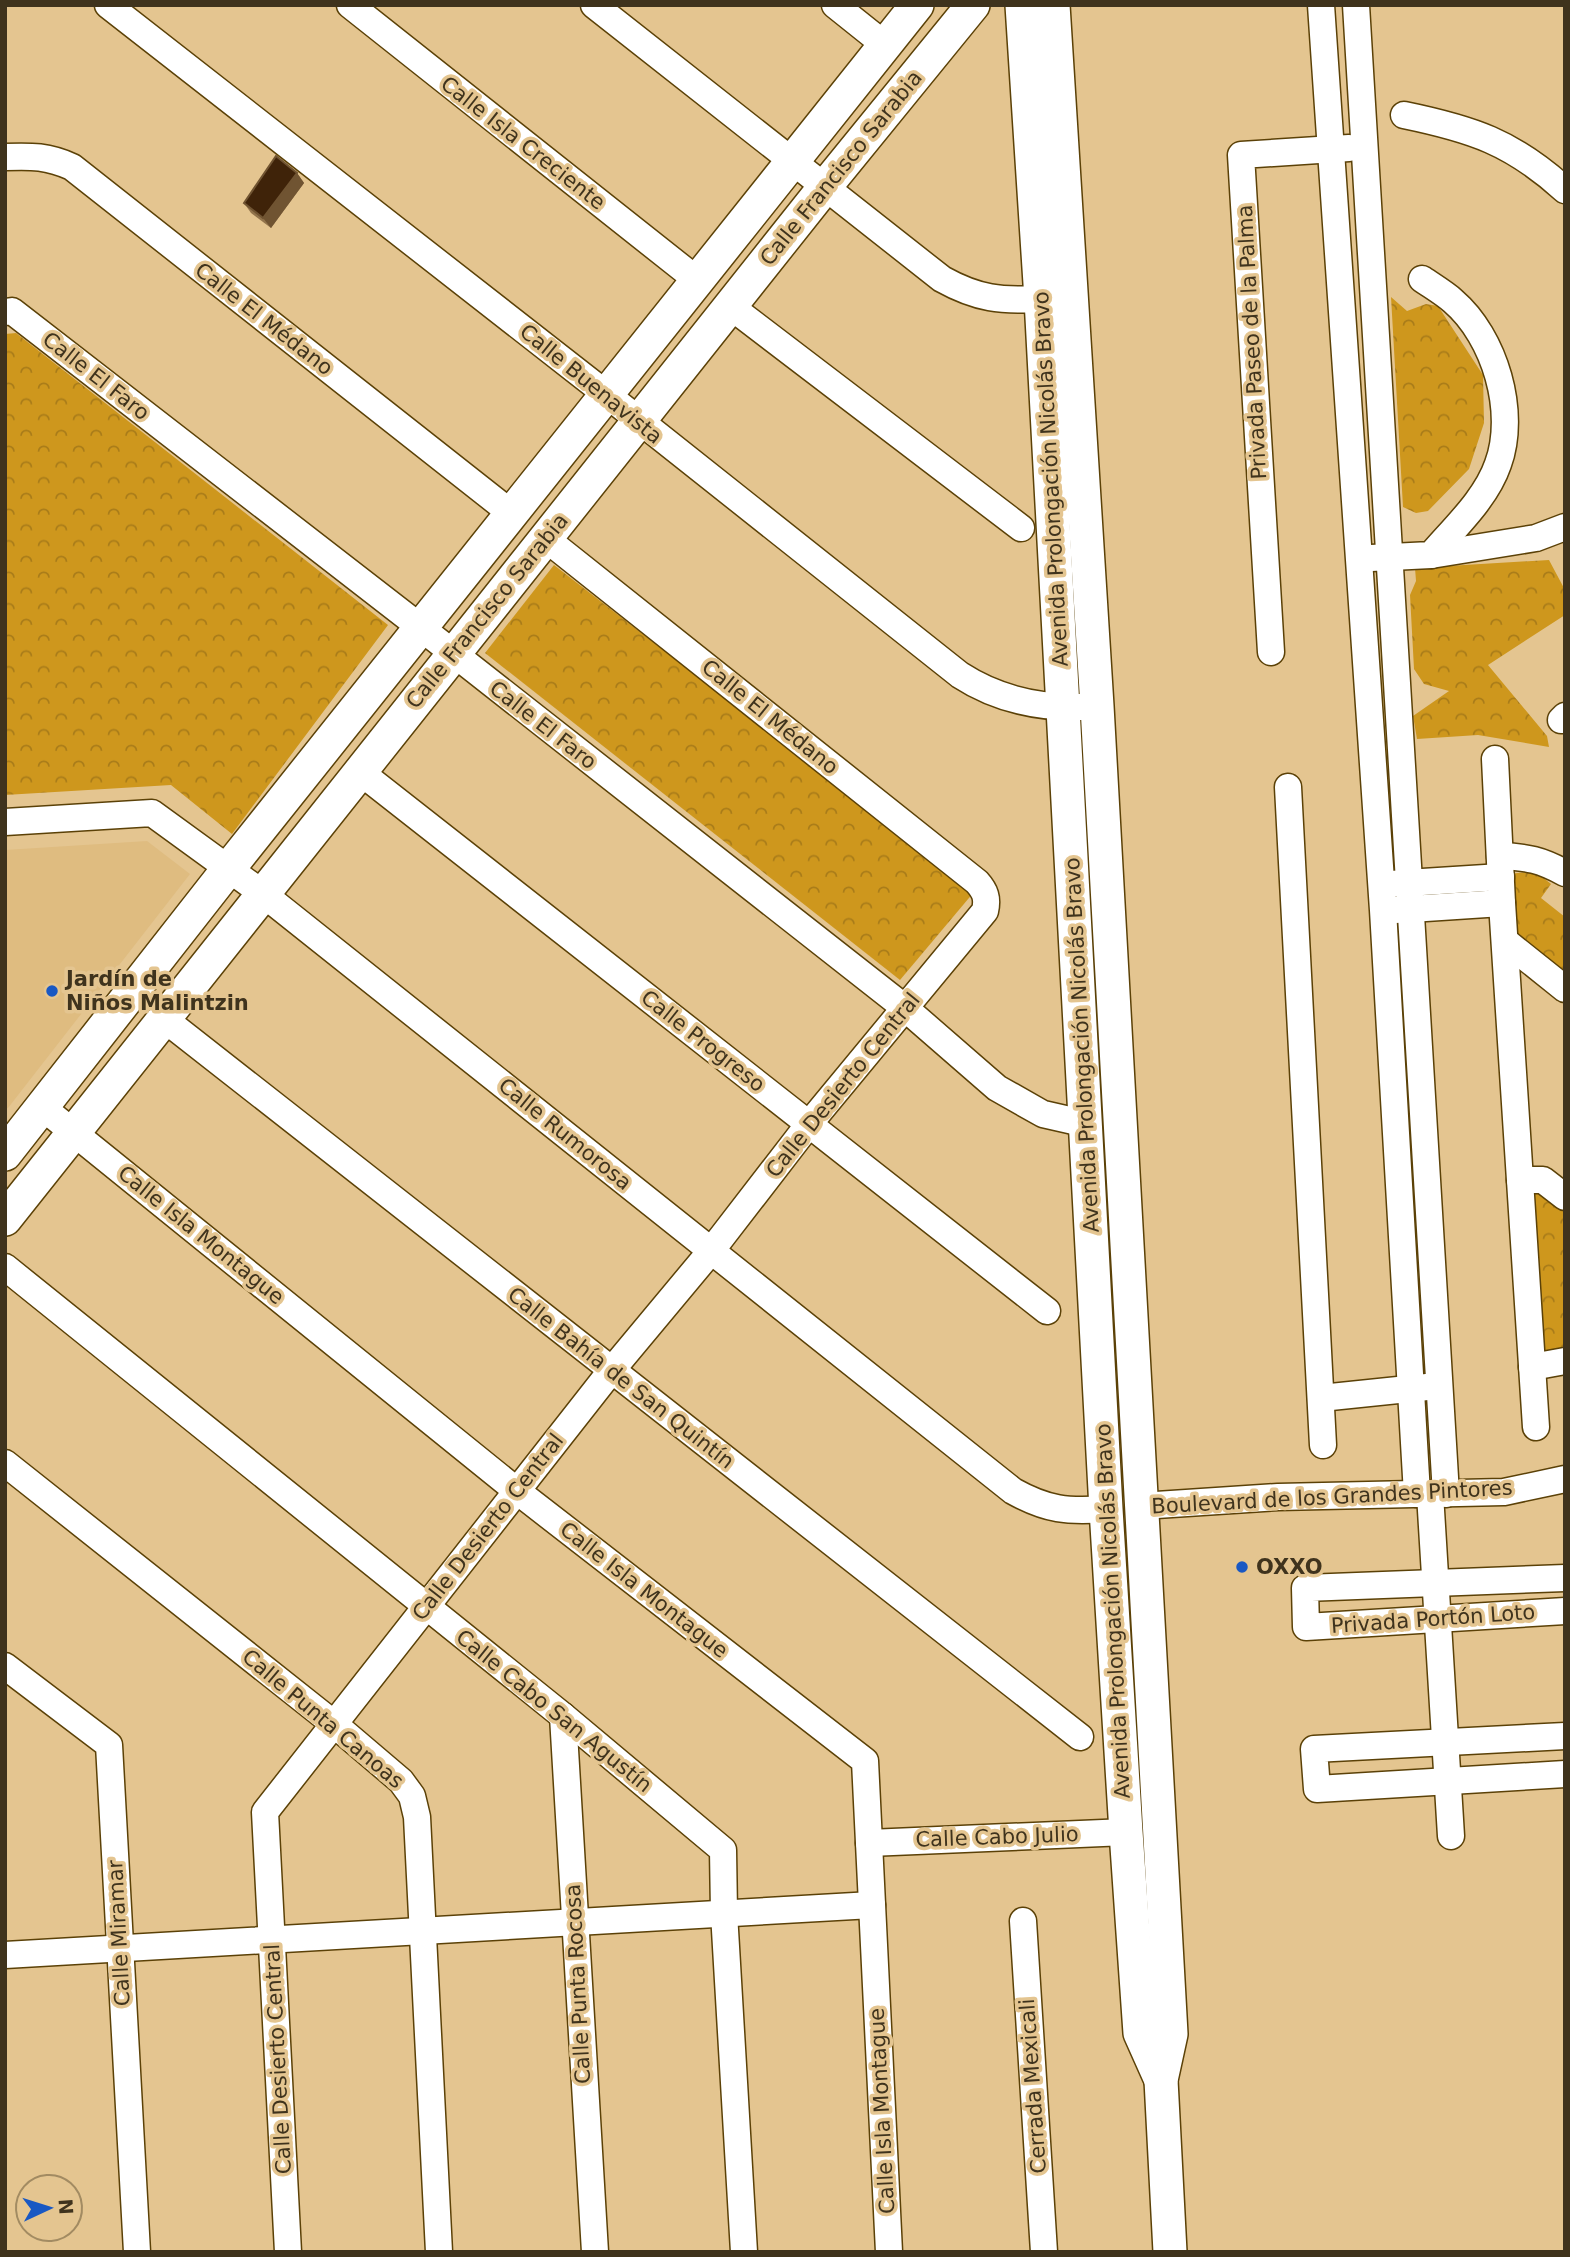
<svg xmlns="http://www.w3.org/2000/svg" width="1570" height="2257" viewBox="0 0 1570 2257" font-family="'DejaVu Sans',sans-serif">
  <defs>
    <pattern id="park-crowns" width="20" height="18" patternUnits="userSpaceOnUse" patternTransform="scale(1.75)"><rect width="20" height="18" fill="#ce971d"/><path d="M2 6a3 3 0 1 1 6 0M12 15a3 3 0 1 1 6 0" fill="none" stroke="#a97c19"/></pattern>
  </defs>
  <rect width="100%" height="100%" fill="#e4c590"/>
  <path fill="#dfbc80" d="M147 841 190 874 8 1108 5 1109V850Z"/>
  <g fill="url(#park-crowns)">
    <path d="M1391 297 1407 311 1426 304 1438 306 1483 375 1484 423 1469 469 1428 511 1416 513 1403 507Z"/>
    <path d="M16 333 388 625 232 834 171 785 5 795V334Z"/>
    <path d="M1549 560 1565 590V615L1488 665 1547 736 1549 747 1478 735 1417 739 1413 716 1449 691 1424 684 1414 669 1410 595 1416 581 1415 568Z"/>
    <path d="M554 565 974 892 900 980 485 653Z"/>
    <path d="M1535 871 1551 884 1541 898 1565 917V971L1560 976 1513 938 1509 874Z"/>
    <path d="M1546 1191 1565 1207V1357L1535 1360 1526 1192Z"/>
  </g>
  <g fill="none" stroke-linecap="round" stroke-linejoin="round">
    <defs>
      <g id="minor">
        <path d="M108 5 606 394 960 675C997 699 1038 708 1082 707"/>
        <path d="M350 5 697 280"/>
        <path d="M594 5 942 279C978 299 1001 301 1041 299"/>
        <path d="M835 5 885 45"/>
        <path d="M1321 5 1383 910 1417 1494"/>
        <path d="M1356 5 1446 1494"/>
        <path d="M1404 115C1472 129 1512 142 1565 190"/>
        <path d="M5 157C32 156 48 156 72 167L511 513"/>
        <path d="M730 306 1021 528"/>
        <path d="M5 312 12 311 420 627 905 1008 997 1088 1043 1114 1087 1124"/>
        <path d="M1431 555 1536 538 1565 527"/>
        <path d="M1371 558 1431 555C1454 528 1486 499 1498 464 1517 412 1495 337 1453 301 1444 293 1432 286 1422 279"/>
        <path d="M1271 652 1241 155 1349 148"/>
        <path d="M1561 720 1565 716"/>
        <path d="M1495 759 1502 903 1536 1427"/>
        <path d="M359 771 1047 1311"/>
        <path d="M1288 787 1323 1445"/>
        <path d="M5 822 152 813 262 893 1013 1491C1047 1510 1068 1512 1106 1509"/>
        <path d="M1500 856C1528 857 1541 860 1565 873"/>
        <path d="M1391 884 1501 877"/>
        <path d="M1395 910 1502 903"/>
        <path d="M1505 941 1565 989"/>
        <path d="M163 1018 1080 1737"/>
        <path d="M42 1107 517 1491 865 1761 889 2252"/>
        <path d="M1520 1180H1543L1565 1197"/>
        <path d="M5 1267 563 1716 723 1850 724 1913 744 2252"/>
        <path d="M1532 1367 1565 1361"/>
        <path d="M1321 1398 1427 1387"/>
        <path d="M5 1463 334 1724 401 1781 412 1796 417 1817 439 2252"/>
        <path d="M1430 1494 1451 1836"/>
        <path d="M1141 1506 1278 1497 1504 1492 1565 1479"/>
        <path d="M1565 1578 1305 1588 1306 1627 1565 1611"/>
        <path d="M5 1666 109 1745 137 2252"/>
        <path d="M563 1716 595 2252"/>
        <path d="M1565 1736 1314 1749 1317 1789 1565 1774"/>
        <path d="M869 1843 1126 1832"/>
        <path d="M1023 1921 1044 2252"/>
        <path d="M5 1955 872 1905"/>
        <path d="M288 2252 265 1812 611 1371 711 1251 809 1124 985 911C988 898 985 891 977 882L545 538"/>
      </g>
      <g id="major">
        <path d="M1022 5 1041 299 1106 1509 1126 1832 1140 2033 1161 2080"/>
        <path d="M1053 5 1097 706 1171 2034 1161 2080 1170 2252"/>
        <path d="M5 1154 229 868 917 5"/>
        <path d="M5 1219 824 188 973 5"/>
      </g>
    </defs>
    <use href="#minor" stroke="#5b4107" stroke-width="29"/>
    <use href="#major" stroke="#5b4107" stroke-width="36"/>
    <use href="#minor" stroke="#fff" stroke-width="26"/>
    <use href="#major" stroke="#fff" stroke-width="33"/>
  </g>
  <path fill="#92744c" d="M297 173 304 183 271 228 251 213 244 203Z"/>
  <path fill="#705432" d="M297 173 304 183 271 228 263 218Z"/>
  <path fill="#3f2309" stroke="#705432" stroke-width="2" d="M276 156 297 173 263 218 244 203Z"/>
  <g fill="#1958c3" stroke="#e4c590" stroke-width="2.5">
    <circle cx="52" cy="991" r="7"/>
    <circle cx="1242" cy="1567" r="7"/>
  </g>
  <g text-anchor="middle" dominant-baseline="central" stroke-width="7" stroke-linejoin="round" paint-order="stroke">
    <g font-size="21" fill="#3f331d" stroke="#e4c590">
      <text transform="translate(523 143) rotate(38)">Calle Isla Creciente</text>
      <text transform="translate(841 168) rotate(-51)">Calle Francisco Sarabia</text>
      <text transform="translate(264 319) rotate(38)">Calle El Médano</text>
      <text transform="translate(1252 342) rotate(-93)">Privada Paseo de la Palma</text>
      <text transform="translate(96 376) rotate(38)">Calle El Faro</text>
      <text transform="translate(591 384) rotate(39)">Calle Buenavista</text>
      <text transform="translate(1051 479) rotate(-93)">Avenida Prolongación Nicolás Bravo</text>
      <text transform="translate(487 611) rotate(-51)">Calle Francisco Sarabia</text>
      <text transform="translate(770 717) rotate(39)">Calle El Médano</text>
      <text transform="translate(543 725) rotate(38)">Calle El Faro</text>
      <text transform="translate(703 1041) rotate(38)">Calle Progreso</text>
      <text transform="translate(1082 1045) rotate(-93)">Avenida Prolongación Nicolás Bravo</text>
      <text transform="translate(843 1085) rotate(-51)">Calle Desierto Central</text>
      <text transform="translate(565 1134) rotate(39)">Calle Rumorosa</text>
      <text transform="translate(201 1235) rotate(39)">Calle Isla Montague</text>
      <text transform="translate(621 1378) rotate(38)">Calle Bahía de San Quintín</text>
      <text transform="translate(1332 1497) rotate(-3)">Boulevard de los Grandes Pintores</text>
      <text transform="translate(488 1527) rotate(-52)">Calle Desierto Central</text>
      <text transform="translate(644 1590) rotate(38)">Calle Isla Montague</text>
      <text transform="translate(1113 1611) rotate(-93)">Avenida Prolongación Nicolás Bravo</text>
      <text transform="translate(1433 1619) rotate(-4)">Privada Portón Loto</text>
      <text transform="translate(554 1711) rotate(39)">Calle Cabo San Agustín</text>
      <text transform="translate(323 1719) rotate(40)">Calle Punta Canoas</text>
      <text transform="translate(997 1837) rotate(-2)">Calle Cabo Julio</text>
      <text transform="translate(119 1933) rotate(-93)">Calle Miramar</text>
      <text transform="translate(578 1984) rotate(-93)">Calle Punta Rocosa</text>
      <text transform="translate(278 2059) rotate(-93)">Calle Desierto Central</text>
      <text transform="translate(1033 2086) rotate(-94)">Cerrada Mexicali</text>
      <text transform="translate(882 2111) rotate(-93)">Calle Isla Montague</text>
    </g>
    <g font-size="21" font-weight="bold" fill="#3f331d" stroke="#e4c590" text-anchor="start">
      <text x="66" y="979">Jardín de<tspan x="66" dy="24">Niños Malintzin</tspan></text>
      <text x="1256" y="1567">OXXO</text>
    </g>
  </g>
  <rect width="1570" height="2257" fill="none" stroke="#3f331d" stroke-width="14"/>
  <g transform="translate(49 2208) rotate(86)"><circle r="33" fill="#e4c590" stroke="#a28b62" stroke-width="2"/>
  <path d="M0-5L12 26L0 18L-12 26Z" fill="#1958c3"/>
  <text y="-10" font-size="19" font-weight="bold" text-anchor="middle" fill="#3f331d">N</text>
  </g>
</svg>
